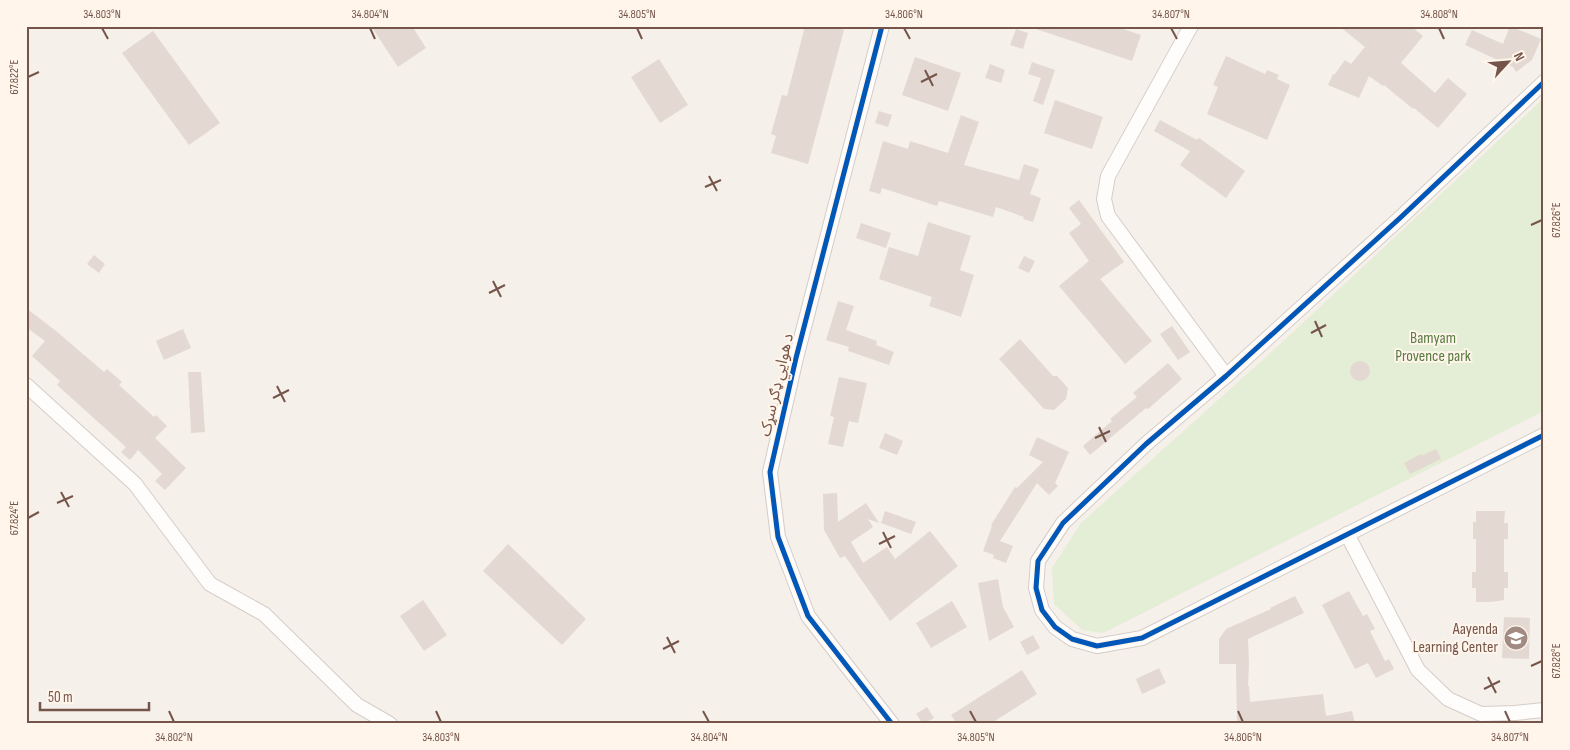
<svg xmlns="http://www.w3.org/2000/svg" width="1570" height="750" viewBox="0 0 1570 750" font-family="'Sofia Sans Condensed','Noto Sans Arabic',sans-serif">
  <rect width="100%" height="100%" fill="#f6f0ea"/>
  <path fill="#e4edd5" d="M1544 98V411L1103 633 1082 630 1054 604 1052 568 1081 523 1277 347Z"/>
  <g fill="#e3d8d2">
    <path d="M371 26H412L426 48 398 67Z"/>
    <path d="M805 26H831L844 30 808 164 771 153 776 136 771 134 782 95 787 96Z"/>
    <path d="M1033 26H1114L1141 35 1132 61 1033 28Z"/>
    <path d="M1339 26H1411L1423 36 1401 63 1435 93 1448 78 1467 94 1438 128 1414 108 1413 109 1384 85 1383 86 1369 76 1359 98 1328 85 1333 74 1334 75 1345 60 1351 64 1365 47Z"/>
    <path d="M1510 26 1541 39 1532 60 1516 72 1513 67 1465 45 1472 30 1503 44Z"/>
    <path d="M1016 29 1028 33 1023 49 1010 45Z"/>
    <path d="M153 31 220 123 189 145 122 53Z"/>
    <path d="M1226 56 1265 74 1267 70 1279 75 1277 79 1290 85 1267 140 1207 114 1218 87 1213 85Z"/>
    <path d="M915 57 961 73 948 111 902 95Z"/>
    <path d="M659 59 688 105 660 123 631 77Z"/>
    <path d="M1032 62 1055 70 1043 105 1033 101 1041 78 1028 74Z"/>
    <path d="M990 64 1005 70 1001 83 985 78Z"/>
    <path d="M1055 100 1103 117 1092 149 1044 133Z"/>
    <path d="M879 111 892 115 888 127 875 123Z"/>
    <path d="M961 115 979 122 964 165 1019 180 1024 164 1039 169 1030 194 1041 198 1033 222 1023 219 1024 217 996 207 993 217 939 201 937 206 882 188 880 194 869 191 883 141 908 149 910 141 948 153Z"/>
    <path d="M1160 120 1197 140 1199 138 1245 171 1226 198 1180 165 1190 151 1154 131Z"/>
    <path d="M1079 200 1124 262 1100 279 1152 341 1125 364 1059 286 1089 261 1069 233 1081 224 1069 208Z"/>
    <path d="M928 222 971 236 960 270 974 275 961 317 929 306 932 297 879 279 889 247 918 256Z"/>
    <path d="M861 223 891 233 886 248 856 238Z"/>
    <path d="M94 255 105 264 99 273 87 264Z"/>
    <path d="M1024 256 1035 261 1029 273 1018 268Z"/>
    <path d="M838 301 854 306 846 330 877 341 876 345 894 352 889 365 848 351 849 347 826 340Z"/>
    <path d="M26 308 56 331 104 372 107 369 122 382 119 385 154 417 156 415 167 426 155 438 186 468 165 490 155 481 162 474 138 450 130 460 121 452 126 447 57 385 60 381 32 356 45 341 26 327Z"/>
    <path d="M1172 326 1190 352 1178 360 1160 334Z"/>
    <path d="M183 329 191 348 164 360 156 341Z"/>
    <path d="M1020 339 1053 376H1057L1068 388 1066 399 1054 410 1044 409 999 359Z"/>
    <circle cx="1360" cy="371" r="10"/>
    <path d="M1168 363 1182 379 1148 409 1146 408 1090 455 1083 446 1112 421 1110 419 1137 397 1133 393Z"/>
    <path d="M188 372H201L205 432 191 433Z"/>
    <path d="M839 377 867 383 858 423 849 421 843 447 828 444 834 417 830 416Z"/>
    <path d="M885 433 903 441 897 455 879 448Z"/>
    <path d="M1037 437 1069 452 1055 483 1058 486 1049 495 1037 483 1000 541 1013 546 1006 563 993 558 994 555 983 551 992 526 991 525 1015 487 1017 488 1043 462 1029 455Z"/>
    <path d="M1436 449 1441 459 1410 474 1404 463 1421 454V456Z"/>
    <path d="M837 493 838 522 866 503 879 523 868 519 873 527 851 542 863 563 887 547 895 559 930 531 958 566 890 621 845 556 840 558 824 530 823 494Z"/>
    <path d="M885 511 916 522 911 534 881 523Z"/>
    <path d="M1476 511H1505L1504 523H1508V539H1504V572H1508V588H1504V600L1491 602H1476V588H1472V572H1476V539H1473V522H1476Z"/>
    <path d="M508 544 586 619 562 645 483 571Z"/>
    <path d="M998 579 1003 607 1014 627 989 641 978 583Z"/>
    <path d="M1349 591 1363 616 1367 614 1375 629 1370 631 1385 661 1389 659 1394 669 1376 678 1368 663 1355 669 1322 605Z"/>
    <path d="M1295 596 1304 613 1248 639 1249 663 1248 686H1249L1250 702 1323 694 1326 716 1352 711 1355 724H1237L1236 664H1219V639L1226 629 1271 609 1270 608Z"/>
    <path d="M423 600 447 635 424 651 400 616Z"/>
    <path d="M952 601 967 627 931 648 916 623Z"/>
    <path d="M1504 617 1530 618 1529 659 1502 658Z"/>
    <path d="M1033 635 1040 648 1027 655 1020 642Z"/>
    <path d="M1159 668 1166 683 1142 694 1136 679Z"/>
    <path d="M1022 670 1037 694 990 724H957L951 715Z"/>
    <path d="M927 707 934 718 923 724 916 714Z"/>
  </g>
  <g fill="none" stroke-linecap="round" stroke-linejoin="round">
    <defs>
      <g id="minor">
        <path d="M882 26 796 358 770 472 778 537 808 616 892 724"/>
        <path d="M1191 26 1108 176 1104 199 1108 216 1226 376"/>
        <path d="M1544 82 1400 218 1226 376 1146 444 1063 523 1038 561 1036 588 1042 610 1055 627 1072 639 1097 646 1142 638 1544 435"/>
        <path d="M26 385 135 484 210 584 264 614 357 705 390 724"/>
        <path d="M1347 534 1418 670 1448 699 1481 714 1515 713 1544 710"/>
      </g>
    </defs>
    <use href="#minor" stroke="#d5ccc7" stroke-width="16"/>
    <use href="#minor" stroke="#fefdfc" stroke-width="14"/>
    <defs>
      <g id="cycleway">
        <path d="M882 26 796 358 770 472 778 537 808 616 892 724"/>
        <path d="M1544 82 1400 218 1226 376 1146 444 1063 523 1038 561 1036 588 1042 610 1055 627 1072 639 1097 646 1142 638 1544 435"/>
      </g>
    </defs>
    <use href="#cycleway" stroke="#fff5eb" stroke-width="8"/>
    <use href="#cycleway" stroke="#0057b8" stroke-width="5"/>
  </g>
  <path fill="none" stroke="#75554a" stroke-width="2" d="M102 28 108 39M370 28 375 39M637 28 642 39M904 28 910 39M1171 28 1177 39M1439 28 1444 39M925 70 933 86M28 77 39 72M921 82 937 74M709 176 717 191M705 187 721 180M1531 225 1542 220M493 281 501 297M489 293 505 285M1315 321 1322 337M1311 333 1326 325M277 386 285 402M273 398 289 390M1099 427 1106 442M1095 438 1110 431M61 492 69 507M57 503 73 496M28 518 39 512M883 532 891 548M879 544 895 536M667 637 675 653M663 649 679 641M1531 666 1542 661M1488 677 1496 693M1484 689 1500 681M169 711 174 722M436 711 441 722M703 711 709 722M970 711 976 722M1238 711 1243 722M1505 711 1510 722"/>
  <defs>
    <symbol id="school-disc" viewBox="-11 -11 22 22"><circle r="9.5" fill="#a28b82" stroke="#fff5eb"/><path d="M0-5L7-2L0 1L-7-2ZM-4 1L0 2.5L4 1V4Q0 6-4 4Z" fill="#fff"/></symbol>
  </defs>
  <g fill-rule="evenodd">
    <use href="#school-disc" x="1502" y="624" width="28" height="28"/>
  </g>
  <g text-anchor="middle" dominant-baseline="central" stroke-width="4" stroke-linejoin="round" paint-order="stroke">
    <g font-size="16" fill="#587b42" stroke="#fff5eb">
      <text x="1433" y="338">Bamyam<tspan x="1433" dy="18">Provence park</tspan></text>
    </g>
    <g font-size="16" fill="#75554a" stroke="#fff5eb">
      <text transform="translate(777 385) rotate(-77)">د هوايي ډګر سړک</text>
    </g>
    <g font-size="16" fill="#75554a" stroke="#fff5eb" text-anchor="end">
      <text x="1498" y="629">Aayenda<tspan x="1498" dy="18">Learning Center</tspan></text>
    </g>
  </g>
  <rect width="1570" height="750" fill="none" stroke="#fff5eb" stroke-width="55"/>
  <g transform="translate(1508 62) rotate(64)" stroke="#fff5eb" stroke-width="4" paint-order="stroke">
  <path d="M0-4L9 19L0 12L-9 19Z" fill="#75554a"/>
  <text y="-8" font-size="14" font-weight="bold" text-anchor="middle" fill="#75554a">N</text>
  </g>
  <path d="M40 702v8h109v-8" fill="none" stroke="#75554a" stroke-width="2.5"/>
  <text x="48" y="702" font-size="15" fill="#75554a" stroke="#fff5eb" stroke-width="4" paint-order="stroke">50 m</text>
  <rect x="28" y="28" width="1514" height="694" fill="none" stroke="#75554a" stroke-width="2"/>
  <g font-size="12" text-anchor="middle" fill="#75554a">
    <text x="102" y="18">34.803°N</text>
    <text x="370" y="18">34.804°N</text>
    <text x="637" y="18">34.805°N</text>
    <text x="904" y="18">34.806°N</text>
    <text x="1171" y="18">34.807°N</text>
    <text x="1439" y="18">34.808°N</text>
    <text transform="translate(14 77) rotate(-90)" y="4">67.822°E</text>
    <text transform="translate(1556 220) rotate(-90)" y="4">67.826°E</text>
    <text transform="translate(14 518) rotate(-90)" y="4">67.824°E</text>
    <text transform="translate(1556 661) rotate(-90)" y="4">67.828°E</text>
    <text x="174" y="741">34.802°N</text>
    <text x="441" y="741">34.803°N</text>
    <text x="709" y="741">34.804°N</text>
    <text x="976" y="741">34.805°N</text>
    <text x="1243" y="741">34.806°N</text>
    <text x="1510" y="741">34.807°N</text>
  </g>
</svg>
